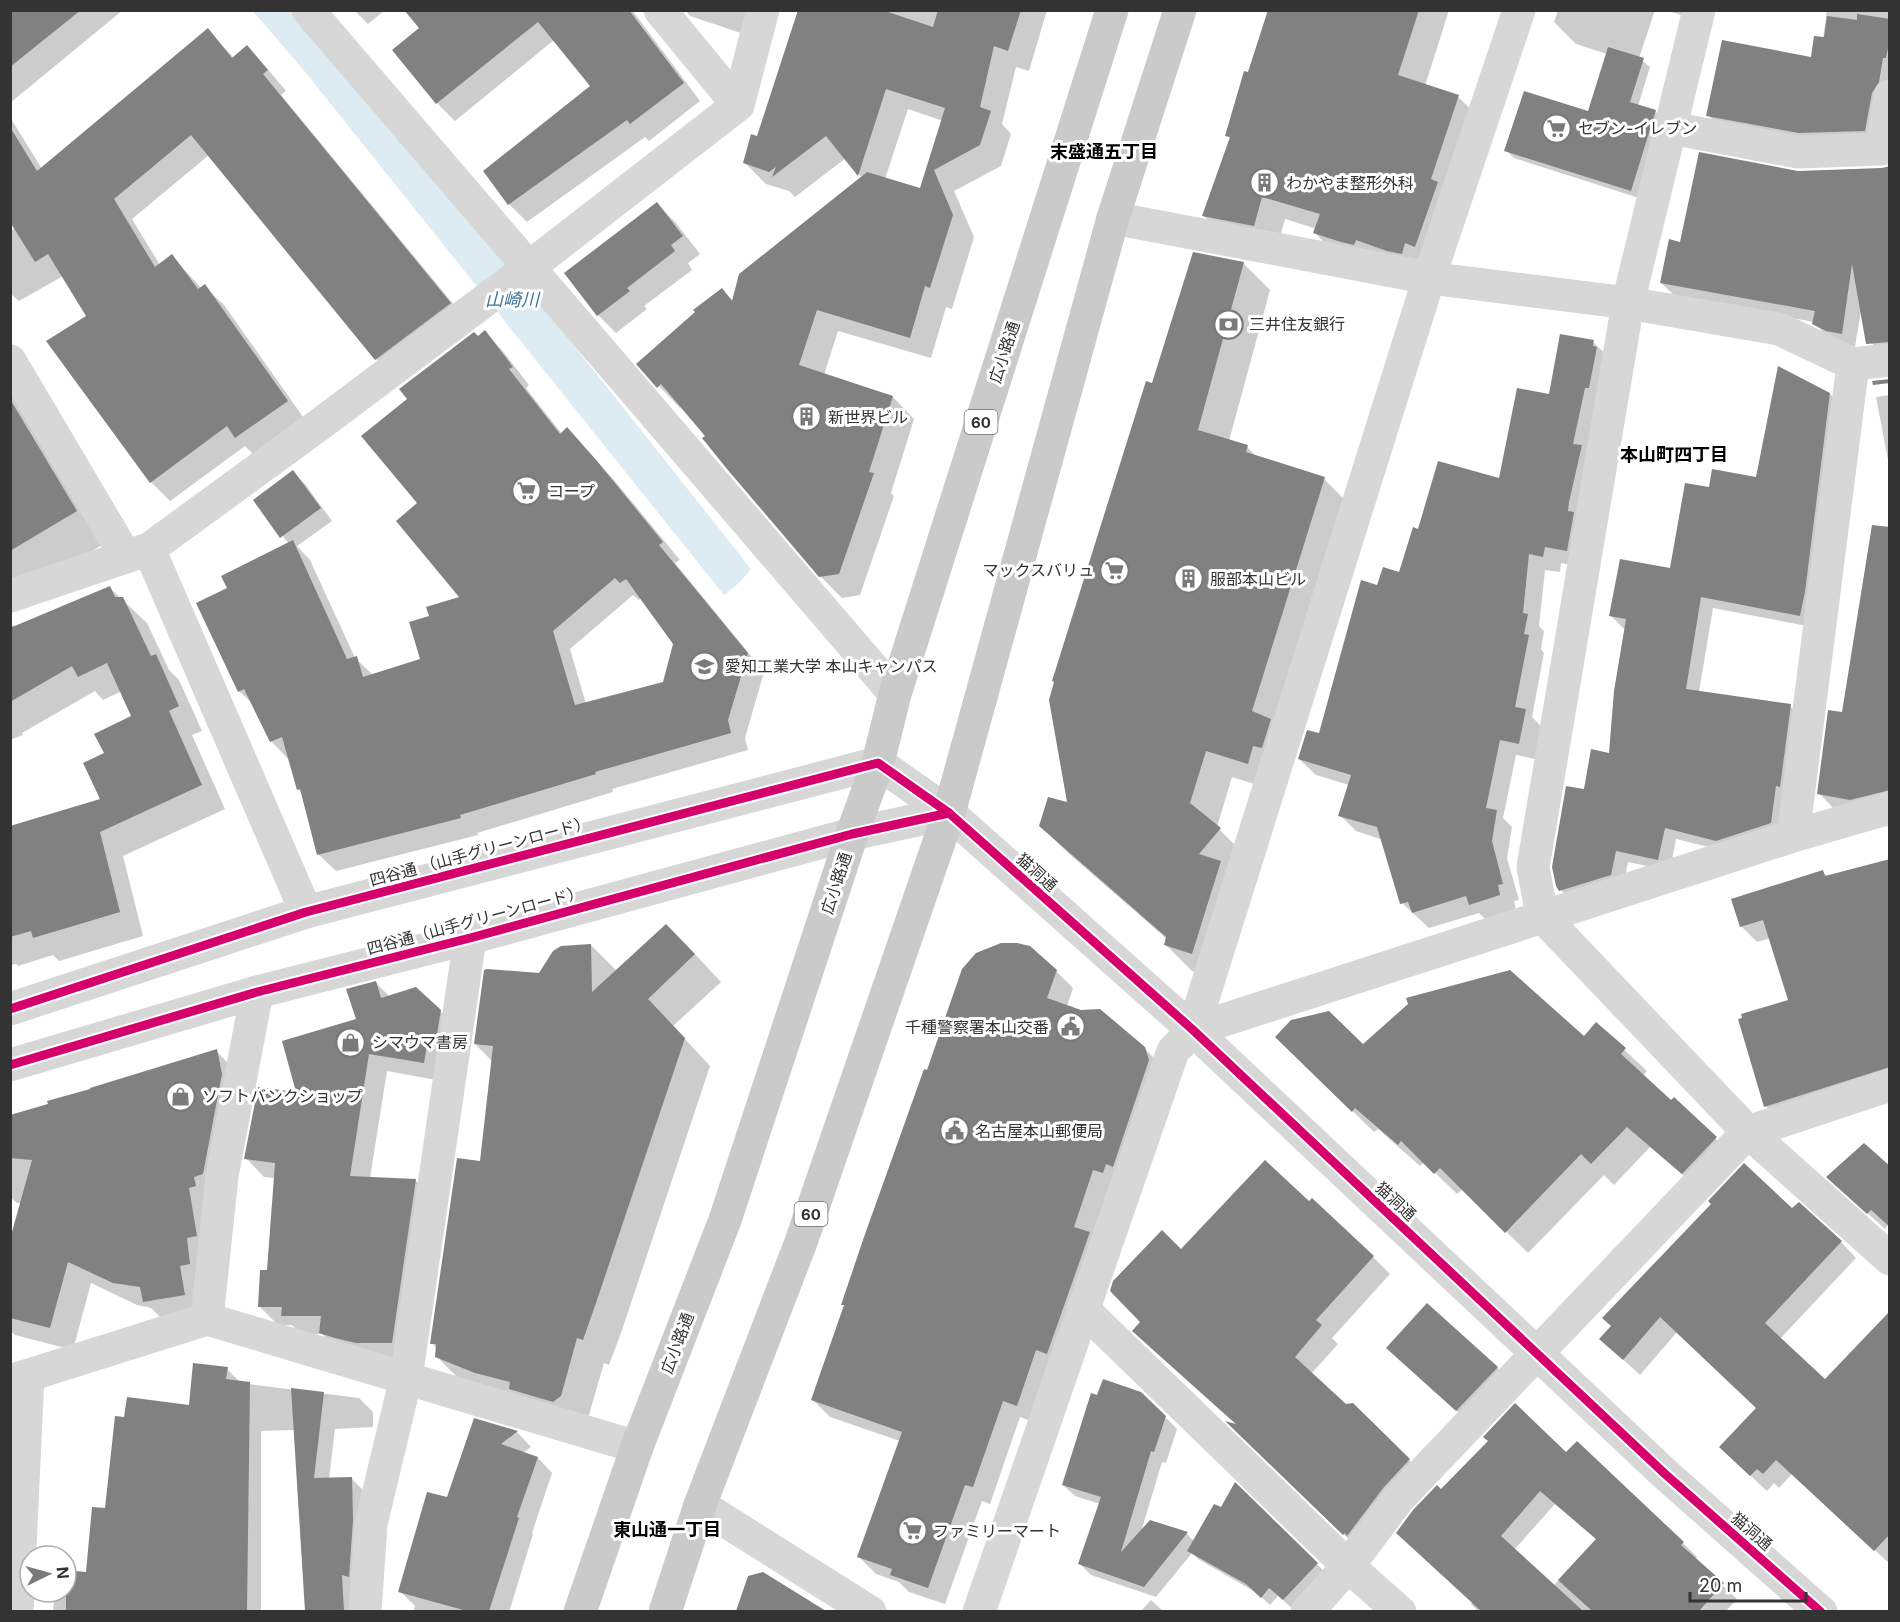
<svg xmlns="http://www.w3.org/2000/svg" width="1900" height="1622" viewBox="0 0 1900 1622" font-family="Inter,'Noto Sans JP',sans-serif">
  <rect width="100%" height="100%" fill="#fff"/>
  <path fill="#ddebf3" d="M253 11H290L526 285 751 569 740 582 724 595 302 68Z"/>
  <g fill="#0003" fill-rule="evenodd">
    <path d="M10 10H123L10 103Z"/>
    <path d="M354 10H385L368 24Z"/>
    <path d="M406 10H632L700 101 649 141 645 137 527 222 509 204 592 87 554 40 455 121 437 103 394 50 421 28Z"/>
    <path d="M685 10H751L744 34 690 16Z"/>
    <path d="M821 10H1047L1029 71 1016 67 1002 124 1011 134 1001 166 954 191 974 237 952 309 946 307 931 358 838 331 824 375 893 397 914 419 891 493 894 496 860 595 842 598 820 576 682 406 680 408 638 364 722 290 734 301 862 178 846 158 795 197 789 191 766 184 745 163ZM908 109 943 121 921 190 885 179Z"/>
    <path d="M1269 10H1449L1425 86 1458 97 1482 120 1412 274 1338 256 1315 233 1317 229 1285 219 1277 248 1226 238 1203 215 1231 139 1227 135Z"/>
    <path d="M1558 10H1655L1639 58 1650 67 1638 106 1655 111 1662 118 1639 198 1514 158 1506 150 1588 113 1607 54 1576 44 1554 22Z"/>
    <path d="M1665 10H1708L1704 22Z"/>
    <path d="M1827 10H1890V99L1879 145 1722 129 1708 115 1812 59 1823 39Z"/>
    <path d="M208 30 234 58 247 47 266 67 286 91 281 95 469 323 395 378 376 359 209 155 132 219 160 265 172 256 201 288 204 286 224 305 306 421 256 457 245 446 170 501 151 482 88 317 63 276 19 301 10 293V231L16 228 10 219V117L42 169Z"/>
    <path d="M1890 167V353L1881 352 1866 338 1861 311 1855 347 1828 338 1814 322 1676 297 1661 283 1682 244 1798 172 1882 169Z"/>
    <path d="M657 204 675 222 700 254 688 263 692 270 644 306 647 309 616 333 598 315Z"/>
    <path d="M1243 263 1270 290 1229 441 1247 447 1258 458 1324 479 1351 506 1274 790 1232 777 1217 827 1246 856 1219 979 1192 971 1165 944 1167 939 1067 852 1040 825 1069 804 1153 385Z"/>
    <path d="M485 332 502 350 529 385 526 388 562 434 567 429 614 480 680 560 675 563 764 672 745 738 748 750 612 789 613 792 477 833 478 835 336 871 318 854 303 794 298 789 288 759 271 741 253 704 239 691 229 588 289 544 255 500 293 472 305 484 332 521 297 546 310 560 355 658 373 675 422 660 431 617 461 598 419 504 409 399ZM633 595 639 600 641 598 675 644 664 684 586 704 570 649Z"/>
    <path d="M1593 342 1610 358 1583 567 1561 563 1560 572 1545 570 1539 626 1544 631 1541 649 1544 653 1532 717 1542 727 1535 759 1516 755 1503 818 1512 827 1507 858 1519 900 1514 901 1516 911 1487 921 1479 913 1429 928 1402 903 1383 840 1356 831 1340 815 1349 785 1316 775 1299 759 1320 735 1378 586 1400 574 1419 531 1500 480 1550 395Z"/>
    <path d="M10 351 107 542 10 600Z"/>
    <path d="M1830 394 1842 406 1812 627 1713 608 1699 692 1790 706 1802 718 1783 835 1729 852 1676 839 1670 871 1628 862 1623 887 1574 903 1557 886 1585 791 1610 754 1626 628H1623L1611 616 1672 569 1710 489 1757 478Z"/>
    <path d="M1890 395V471L1876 397Z"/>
    <path d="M1890 561V809L1835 810 1819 793Z"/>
    <path d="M110 588 147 623 169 670 179 680 202 731 192 735 225 809 123 856 143 936 59 961 53 955 18 966 16 964 10 965V827L102 800 106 754 133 716 122 691 103 700 95 691 22 733 23 735 10 740V627L14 625 16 627Z"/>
    <path d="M1890 860V1087L1782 1122 1766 1106 1790 1001 1771 938 1757 942 1741 926 1823 872 1828 877Z"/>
    <path d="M591 945 617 971 693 952 721 982 673 1026 710 1066 622 1330 609 1365 604 1363 587 1422 463 1383 436 1356 437 1349 432 1343 481 1163 493 1062 475 1044 539 975Z"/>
    <path d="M1056 971 1073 988 1067 1006 1144 1048 1162 1066 1034 1422 1020 1417 990 1504 982 1501 945 1604 909 1592 899 1582 876 1574 859 1557 900 1441 830 1417 813 1400 845 1306 843 1304 928 1071Z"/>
    <path d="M376 983 390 997 440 1011 458 1029 442 1081 387 1071 370 1178 415 1180 434 1198 410 1361 339 1350 322 1334H301L292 1325H278L260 1307 268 1271 275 1178 264 1177 246 1158 357 1020Z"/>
    <path d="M1596 1024 1647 1071 1643 1076 1671 1103 1674 1099 1738 1160 1705 1194 1650 1147 1614 1185 1604 1175 1528 1253 1463 1189 1457 1194 1424 1162 1420 1166 1378 1129 1374 1132 1299 1059 1363 1046 1584 1038Z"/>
    <path d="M216 1051 239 1074 207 1317 167 1324 151 1308 137 1305 91 1283 73 1350 15 1335 10 1330V1245L22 1203H17L10 1197V1116Z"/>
    <path d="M1890 1168 1888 1225 1885 1229 1845 1193Z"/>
    <path d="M1310 1203 1373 1257 1390 1274 1332 1338 1338 1344 1311 1374 1345 1406 1353 1404 1426 1477 1361 1551 1231 1424 1239 1427 1151 1348 1142 1322 1182 1251Z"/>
    <path d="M1792 1210 1841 1242 1856 1258 1780 1339 1825 1382 1890 1337V1564L1792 1474 1779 1488 1774 1483 1767 1491 1737 1463 1758 1409 1677 1332 1640 1375 1601 1339Z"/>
    <path d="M1427 1305 1503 1373 1462 1416 1393 1353Z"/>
    <path d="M227 1369 241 1383 359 1398 373 1412V1427L335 1429 329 1479H352L366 1493 357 1612H306L295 1430 261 1431V1612H53L55 1592H66V1572L88 1574 106 1509 126 1419 190 1407Z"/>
    <path d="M1141 1393 1177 1429 1166 1463 1162 1462 1141 1532 1151 1521 1187 1534 1194 1541 1221 1509 1235 1485 1325 1572 1292 1608 1278 1596 1270 1605 1257 1593 1198 1559 1192 1553 1156 1597 1091 1575 1080 1564 1100 1504 1075 1496 1063 1485 1098 1397Z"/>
    <path d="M475 1420 517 1432 531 1447 523 1453 538 1458 552 1473 532 1533 533 1534 509 1612H413L415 1606 400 1591 448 1499Z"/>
    <path d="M1566 1454 1683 1543 1697 1557 1695 1560 1737 1599 1727 1610 1729 1612H1479L1471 1604 1472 1602 1441 1491ZM1555 1504 1597 1540 1553 1586 1514 1550Z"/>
    <path d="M763 1573 823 1612H738L749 1577Z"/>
    <path d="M1151 1600 1164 1612H1140Z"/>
  </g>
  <g fill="#818181" fill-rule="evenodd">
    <path d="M10 10H81L10 67Z"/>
    <path d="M404 10H629L684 83 630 124 627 120 508 205 483 171 590 86 538 22 436 104 392 50 419 28Z"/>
    <path d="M798 10H882L933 27 938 10H1021L1008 51 994 46 980 107 991 111 980 145 934 170 953 215 930 288 925 286 910 338 817 310 799 365 893 396 869 472 874 473 839 574 819 577 727 469 702 438 705 436 661 384 657 388 636 364 695 312 693 310 722 288 732 301 739 274 867 172 920 188 945 108 886 89 858 176 826 136 772 177 776 167 769 172 743 163 751 134 757 136Z"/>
    <path d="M1268 10H1419L1398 75 1459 95 1431 179 1438 182 1415 247 1405 243 1402 254 1387 251 1356 240 1354 245 1341 242 1313 233 1320 214 1262 197 1254 226 1202 216 1230 137 1225 136 1244 71 1248 72Z"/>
    <path d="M1857 14 1890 19V38L1886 58H1883L1879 82 1872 93 1865 131 1799 133 1706 116 1722 40 1811 57 1814 36 1824 37 1827 16 1857 20Z"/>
    <path d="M208 28 232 58 247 45 268 70 263 74 451 303 375 360 191 135 114 199 155 267 172 254 198 289 205 284 288 401 235 438 227 426 150 483 46 341 86 316 48 254 35 262 10 222V127L37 171Z"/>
    <path d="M1608 47 1644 58 1630 102 1656 110 1631 191 1504 151 1524 91 1588 111Z"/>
    <path d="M1699 152 1798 171 1882 168 1890 166V342L1866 344 1852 264 1842 334 1826 331 1812 324 1815 311 1660 283 1669 239 1680 242Z"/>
    <path d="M657 202 683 236 671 245 675 251 627 288 630 291 597 316 564 273Z"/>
    <path d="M1193 252 1244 262 1198 430 1248 445 1246 452 1325 477 1252 711 1271 719 1262 748 1253 746 1248 764 1206 751 1190 803 1221 828 1199 854 1221 861 1192 954 1164 945 1166 937 1039 826 1048 797 1067 802 1049 700 1054 682 1052 681 1146 381 1152 383Z"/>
    <path d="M485 330 513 367 509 369 560 434 567 427 597 461 663 542 659 545 748 653 728 720 731 733 595 772 596 774 460 815 461 818 317 855 300 789 297 790 282 737 270 742 244 689 238 692 196 603 227 588 221 576 293 540 347 659 357 656 363 677 420 659 409 622 429 616 426 607 459 597 396 521 417 503 361 436 407 399 399 389 474 332 478 336ZM615 578 620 583 626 579 673 644 663 682 575 705 553 631Z"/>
    <path d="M1560 334 1594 340 1593 346 1597 347 1589 388H1585L1573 444 1582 445 1569 502 1568 511 1574 512 1567 551 1545 547 1543 557 1529 554 1523 613 1528 614 1524 634 1529 635 1515 707 1526 709 1519 744 1500 740 1486 808 1497 810 1492 841 1503 884 1498 885 1500 895 1469 905 1466 896 1412 913 1408 902 1400 904 1377 827 1338 816 1351 775 1298 759 1307 730 1319 733 1361 580 1377 585 1383 567 1399 572 1413 527 1418 529 1438 461 1499 478 1517 388 1549 394Z"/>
    <path d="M1778 366 1830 393 1805 592 1800 616 1701 597 1686 689 1791 704 1780 787 1776 786 1771 823 1716 841 1665 828 1658 860 1616 851 1611 875 1559 891 1556 886 1552 867 1566 786 1584 789 1591 749 1609 753 1614 691 1626 619 1609 616 1620 559 1670 568 1685 483 1709 487 1712 469 1756 477Z"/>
    <path d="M1890 379V383L1873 385 1872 381Z"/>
    <path d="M10 399 77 511 10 551Z"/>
    <path d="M293 470 321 508 280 538 253 500Z"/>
    <path d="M1872 525 1890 527V790L1850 800 1817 794 1828 710 1842 712Z"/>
    <path d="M110 586 115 597H123L151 656 156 654 179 706 169 711 202 785 100 832 120 912 33 938 31 931 10 937V826L100 799 83 763 104 753 94 734 131 716 107 663 78 677 72 666 10 702V628Z"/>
    <path d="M1890 859V1067L1764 1107 1738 1019 1742 1018 1741 1014 1788 1000 1763 920 1740 927 1731 899 1823 870 1825 876Z"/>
    <path d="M666 924 695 954 648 999 685 1038 596 1303 583 1340 577 1338 561 1396 553 1402 509 1389 510 1382 475 1373 435 1357 436 1344H430L457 1158 480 1161 493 1046 474 1044 484 970 487 969 539 973 553 951 561 946 591 944 592 992Z"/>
    <path d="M1001 943H1017L1030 946 1057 970 1047 998 1081 1010 1100 1009 1145 1047 1149 1060 1113 1167 1106 1164 1103 1173 1093 1170 1074 1227 1090 1232 1047 1354 1036 1350 1017 1406 1003 1401 973 1487 965 1485 928 1588 890 1575 892 1569 857 1557 902 1432 811 1400 844 1305H841L864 1237 924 1069 927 1070 962 969 976 953Z"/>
    <path d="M1510 970 1584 1036 1596 1022 1626 1048 1621 1054 1671 1100 1674 1097 1717 1137 1682 1174 1627 1127 1591 1164 1581 1154 1505 1233 1440 1168 1434 1174 1401 1141 1398 1145 1355 1108 1352 1112 1275 1037 1291 1020 1329 1011 1363 1044 1408 1004 1406 998Z"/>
    <path d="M376 981 381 998 416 987 441 1010 436 1040 428 1039 424 1063 369 1054 350 1176 416 1179 392 1343H356L335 1338 319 1333 321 1316H281L282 1307H258L260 1270H267L275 1163 244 1159 258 1087 296 1092 282 1041 356 1019 346 989Z"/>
    <path d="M217 1049 222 1074 203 1174 194 1177 196 1186 189 1188 197 1236 187 1238 190 1264 180 1266 185 1295 143 1302 140 1287 113 1283 68 1262 50 1328 10 1318V1239L32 1160 10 1158V1115L48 1104 47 1101 90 1089V1088Z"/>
    <path d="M1864 1143 1890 1166V1227L1871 1210 1867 1214 1826 1177Z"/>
    <path d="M1265 1160 1309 1201 1312 1198 1374 1256 1316 1320 1322 1325 1295 1357 1346 1404 1353 1403 1410 1459 1384 1487 1347 1536 1345 1533 1343 1535 1225 1421 1236 1424 1132 1331 1140 1322 1110 1291 1113 1281 1162 1230 1181 1249Z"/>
    <path d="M1744 1163 1792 1208 1799 1202 1842 1241 1765 1323 1825 1379 1890 1311V1534L1874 1551 1776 1460 1763 1474 1757 1469 1750 1476 1719 1447 1756 1408 1660 1317 1623 1360 1599 1339 1611 1326 1602 1318 1711 1204 1708 1201Z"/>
    <path d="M1427 1303 1498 1367 1456 1411 1386 1348Z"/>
    <path d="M193 1363 228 1367 226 1379 250 1382 247 1611H66V1570L86 1572 92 1507 105 1508 115 1416 124 1417 127 1397 189 1405Z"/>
    <path d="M1103 1379 1141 1392 1166 1416 1154 1452 1151 1451 1121 1552 1150 1520 1188 1532 1144 1587 1078 1564 1101 1497 1062 1485 1091 1393 1097 1395Z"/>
    <path d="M291 1388 324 1392 314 1478 352 1477 353 1520 349 1577 342 1575 344 1611H305Z"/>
    <path d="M1515 1403 1566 1452 1577 1441 1684 1542 1681 1545 1724 1583 1699 1611H1592L1558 1580 1596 1539 1540 1491 1501 1536 1583 1611H1481L1396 1533 1413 1510 1437 1485 1441 1489 1488 1441 1483 1437Z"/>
    <path d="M474 1418 518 1431 501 1444 538 1457 517 1517 519 1518 489 1611H467L398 1592 427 1492 447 1497Z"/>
    <path d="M1235 1482 1318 1563 1283 1600 1269 1588 1261 1598 1246 1584 1187 1551 1214 1504 1221 1507Z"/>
    <path d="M763 1572 826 1611H736L748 1576Z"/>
  </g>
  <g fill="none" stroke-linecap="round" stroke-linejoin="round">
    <g stroke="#d7d7d7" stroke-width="33">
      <path d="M308 10 895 694"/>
      <path d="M660 10 738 105"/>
      <path d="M1699 10 1628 303 1533 867 1542 916 1748 1132 1890 1259"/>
      <path d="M1671 128 1798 152 1881 149 1890 96"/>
      <path d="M1113 218 1429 278 1628 303 1779 329 1853 364 1890 360"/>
      <path d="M10 361 126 557"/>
      <path d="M149 549 306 912"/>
      <path d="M10 596 149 549 323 422 528 268 738 105 763 10"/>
      <path d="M1793 836 1890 808"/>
      <path d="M1193 1030 1429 278 1519 10"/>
      <path d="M1083 1309 1348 1566 1400 1612"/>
      <path d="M207 1319 222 1176 257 992"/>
      <path d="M10 1381 207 1319 637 1447"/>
      <path d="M700 1505 870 1612"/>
      <path d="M17 1612 28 1376"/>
      <path d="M365 1612 371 1524 406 1378 470 938"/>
      <path d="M979 1612 1173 1051 1193 1030 1793 836 1853 364"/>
      <path d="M1307 1612 1348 1566 1399 1498 1748 1132 1890 1085"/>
    </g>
    <g stroke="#d7d7d7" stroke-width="33">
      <path d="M10 1009 306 912 878 763 949 813 1193 1030 1664 1473 1821 1612"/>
      <path d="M10 1065 257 992 470 938 852 834 949 813"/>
    </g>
    <g stroke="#cacaca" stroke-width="33">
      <path d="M580 1612 637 1447 725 1220 852 834 878 763 895 694 1112 10"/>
      <path d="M665 1612 700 1505 801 1242 949 813 1113 218 1180 10"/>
    </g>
    <defs>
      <g id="cycleway">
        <path d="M10 1009 306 912 878 763 949 813 1193 1030 1664 1473 1821 1612"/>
        <path d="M10 1065 257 992 470 938 852 834 949 813"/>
      </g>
    </defs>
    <use href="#cycleway" stroke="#fff" stroke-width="13"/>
    <use href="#cycleway" stroke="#d6006c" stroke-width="9"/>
  </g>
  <defs>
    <symbol id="supermarket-ring" viewBox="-11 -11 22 22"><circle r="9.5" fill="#fff" stroke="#7a7a7a" stroke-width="1.5"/><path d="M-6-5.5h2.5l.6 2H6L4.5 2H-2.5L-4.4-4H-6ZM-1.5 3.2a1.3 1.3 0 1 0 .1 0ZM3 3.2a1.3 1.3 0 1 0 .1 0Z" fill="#7a7a7a"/></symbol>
    <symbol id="building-ring" viewBox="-11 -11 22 22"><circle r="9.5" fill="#fff" stroke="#7a7a7a" stroke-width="1.5"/><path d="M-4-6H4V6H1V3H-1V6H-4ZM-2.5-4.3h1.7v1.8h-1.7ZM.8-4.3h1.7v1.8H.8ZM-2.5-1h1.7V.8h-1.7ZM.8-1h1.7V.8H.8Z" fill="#7a7a7a"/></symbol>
    <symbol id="bank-ring" viewBox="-11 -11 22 22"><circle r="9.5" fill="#fff" stroke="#7a7a7a" stroke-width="1.5"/><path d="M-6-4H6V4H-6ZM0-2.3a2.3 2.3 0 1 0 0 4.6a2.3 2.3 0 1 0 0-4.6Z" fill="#7a7a7a"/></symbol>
    <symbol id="university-ring" viewBox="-11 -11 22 22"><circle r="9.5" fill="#fff" stroke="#7a7a7a" stroke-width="1.5"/><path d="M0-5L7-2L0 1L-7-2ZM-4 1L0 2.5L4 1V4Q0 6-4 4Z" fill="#7a7a7a"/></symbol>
    <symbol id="civic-ring" viewBox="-11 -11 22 22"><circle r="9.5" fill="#fff" stroke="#7a7a7a" stroke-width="1.5"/><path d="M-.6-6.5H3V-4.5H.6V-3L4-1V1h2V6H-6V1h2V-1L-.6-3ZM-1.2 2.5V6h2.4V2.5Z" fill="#7a7a7a"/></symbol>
    <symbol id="shop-ring" viewBox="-11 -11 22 22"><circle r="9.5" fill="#fff" stroke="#7a7a7a" stroke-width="1.5"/><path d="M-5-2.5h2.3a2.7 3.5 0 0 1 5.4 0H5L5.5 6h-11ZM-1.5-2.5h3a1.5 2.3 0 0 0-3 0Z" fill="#7a7a7a"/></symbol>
  </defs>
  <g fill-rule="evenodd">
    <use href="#supermarket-ring" x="1540" y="112" width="33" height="33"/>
    <use href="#building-ring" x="1248" y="166" width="33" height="33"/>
    <use href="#bank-ring" x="1212" y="308" width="33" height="33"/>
    <use href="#building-ring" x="790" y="400" width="33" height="33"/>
    <use href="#supermarket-ring" x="510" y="474" width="33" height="33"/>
    <use href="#supermarket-ring" x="1098" y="554" width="33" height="33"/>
    <use href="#building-ring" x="1172" y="562" width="33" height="33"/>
    <use href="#university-ring" x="688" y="650" width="33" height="33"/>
    <use href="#civic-ring" x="1054" y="1010" width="33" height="33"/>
    <use href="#shop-ring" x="334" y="1026" width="33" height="33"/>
    <use href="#shop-ring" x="164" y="1080" width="33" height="33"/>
    <use href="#civic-ring" x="938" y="1114" width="33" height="33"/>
    <use href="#supermarket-ring" x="896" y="1514" width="33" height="33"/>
  </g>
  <g text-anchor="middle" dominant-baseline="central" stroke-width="6" stroke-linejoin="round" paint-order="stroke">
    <g fill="#fff" stroke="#707070" stroke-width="1.5">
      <rect x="964.5" y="410" width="33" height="24" rx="4.5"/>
      <rect x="794.5" y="1202" width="33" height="24" rx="4.5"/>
    </g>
    <g font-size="15" font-weight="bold" fill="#333">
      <text x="981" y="422">60</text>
      <text x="811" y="1214">60</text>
    </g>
    <g font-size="16" fill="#333" stroke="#fff" text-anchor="start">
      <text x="1578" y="128">セブン-イレブン</text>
      <text x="1286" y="183">わかやま整形外科</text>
      <text x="1249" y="324">三井住友銀行</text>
      <text x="828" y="417">新世界ビル</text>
      <text x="548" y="491">コープ</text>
      <text x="1094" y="570" text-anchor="end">マックスバリュ</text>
      <text x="1210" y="579">服部本山ビル</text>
      <text x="725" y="666">愛知工業大学 本山キャンパス</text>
      <text x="1049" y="1027" text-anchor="end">千種警察署本山交番</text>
      <text x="372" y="1042">シマウマ書房</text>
      <text x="202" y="1096">ソフトバンクショップ</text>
      <text x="975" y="1131">名古屋本山郵便局</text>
      <text x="933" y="1531">ファミリーマート</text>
    </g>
    <g font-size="16" fill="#333" stroke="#fff">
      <text transform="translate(1004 352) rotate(-72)">広小路通</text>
      <text transform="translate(480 851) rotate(-15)">四谷通 （山手グリーンロード）</text>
      <text transform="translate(1037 872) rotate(42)">猫洞通</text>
      <text transform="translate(836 883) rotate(-72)">広小路通</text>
      <text transform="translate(475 920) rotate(-15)">四谷通（山手グリーンロード）</text>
      <text transform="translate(1396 1201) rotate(43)">猫洞通</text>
      <text transform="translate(677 1343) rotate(-69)">広小路通</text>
      <text transform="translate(1752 1531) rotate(41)">猫洞通</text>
    </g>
    <g font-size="18" font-weight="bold" fill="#000" stroke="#fff">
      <text x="1104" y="151">末盛通五丁目</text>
      <text x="1674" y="454">本山町四丁目</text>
      <text x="667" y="1529">東山通一丁目</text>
    </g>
    <g font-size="18" font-style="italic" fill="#3f7597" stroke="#fff">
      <text x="512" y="299">山崎川</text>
    </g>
  </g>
  <rect width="1900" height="1622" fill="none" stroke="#333333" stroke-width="24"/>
  <g transform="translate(48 1574) rotate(85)"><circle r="28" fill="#ffffff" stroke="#adadad" stroke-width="1.5"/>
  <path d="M0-4.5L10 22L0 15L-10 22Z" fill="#7a7a7a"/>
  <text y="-9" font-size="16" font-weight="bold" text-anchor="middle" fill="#333333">N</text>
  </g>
  <path d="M1690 1592v9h116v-9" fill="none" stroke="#333333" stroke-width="3"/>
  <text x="1699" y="1592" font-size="18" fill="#333333" stroke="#ffffff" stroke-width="4.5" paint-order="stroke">20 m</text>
</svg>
